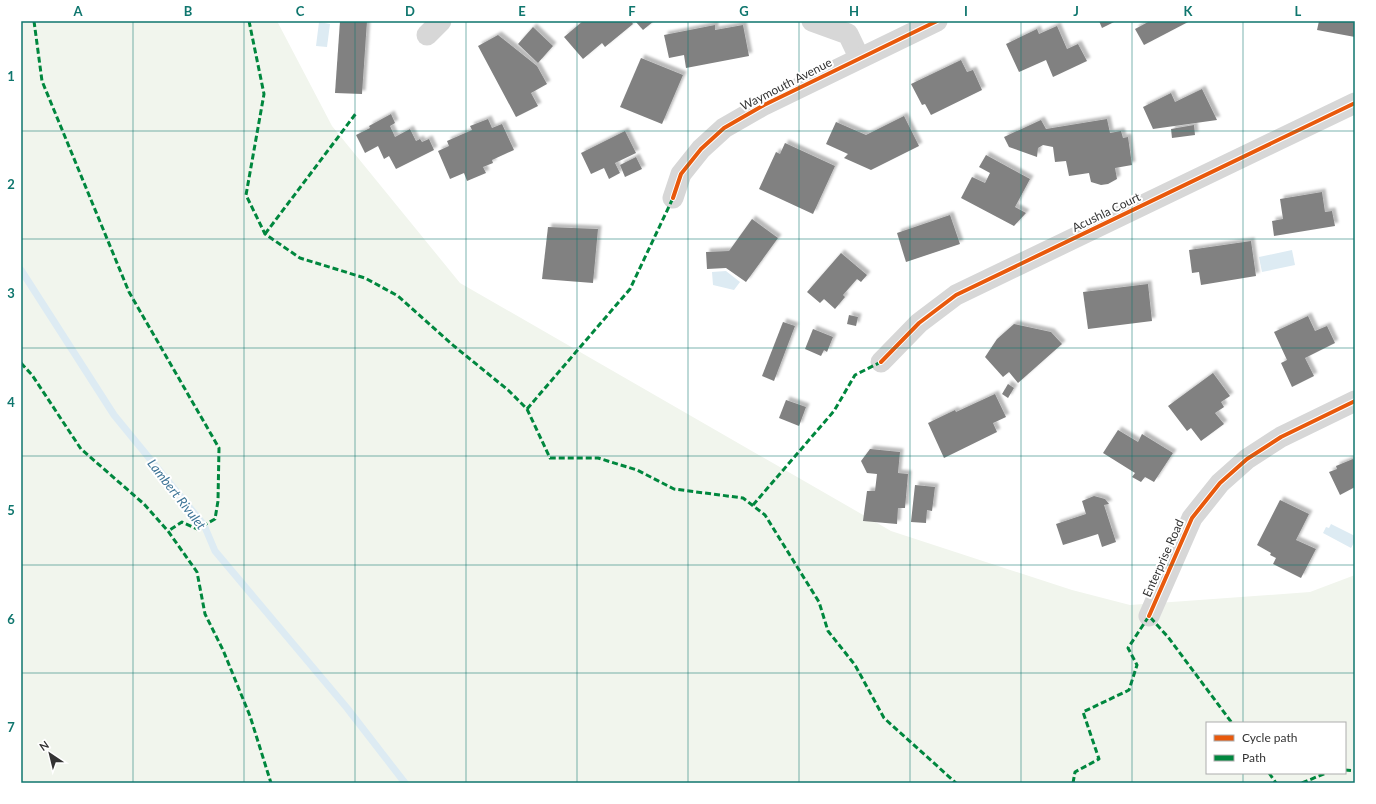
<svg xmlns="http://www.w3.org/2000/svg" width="1376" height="804" viewBox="0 0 1376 804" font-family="Lato,sans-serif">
  <defs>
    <filter id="shadow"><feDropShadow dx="3.5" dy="-3.5" stdDeviation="1" flood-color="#0004"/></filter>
  </defs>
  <rect width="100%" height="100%" fill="#fff"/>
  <path fill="#f1f5ed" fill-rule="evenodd" d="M21 21H277L332 126 460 283 891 531 1072 590 1130 605 1310 592 1355 575V783H21ZM1207 723H1345V773H1207Z"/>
  <g fill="#ddebf3">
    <path d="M319 22 330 24 327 47 316 46Z"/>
    <path d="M1292 250 1295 265 1262 272 1259 257Z"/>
    <path d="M726 271 740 282 734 290 713 285 712 272Z"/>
    <path d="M1331 524 1355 536V541L1351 548 1323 533 1326 527 1329 528Z"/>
  </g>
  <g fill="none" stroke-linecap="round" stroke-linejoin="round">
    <path stroke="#ddebf3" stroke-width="7" d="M21 270 114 415 204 525 215 551 347 708 405 783"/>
  </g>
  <g fill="#818181" filter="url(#shadow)">
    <path d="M340 21H367L362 94 335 93Z"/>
    <path d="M583 21H631L633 24 605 47 602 43 583 59 564 37Z"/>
    <path d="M635 21H654L643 30Z"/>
    <path d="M1099 21H1116L1102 28Z"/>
    <path d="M1150 21H1190L1144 45 1135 29Z"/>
    <path d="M1319 21H1355V37L1317 30Z"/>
    <path d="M715 25V30L743 25 749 56 686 68 684 55 669 58 664 35Z"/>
    <path d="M1057 26 1067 49 1078 44 1087 61 1053 77 1046 60 1019 72 1006 44 1037 29 1039 34Z"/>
    <path d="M533 27 553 46 538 63 518 44Z"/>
    <path d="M498 35 537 66 547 84 531 93 538 106 516 117 478 46Z"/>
    <path d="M641 58 683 75 662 124 620 107Z"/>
    <path d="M961 60 967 72 973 70 982 90 931 115 925 104 922 105 911 84Z"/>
    <path d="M1202 89 1217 120 1153 129 1143 107 1171 93 1175 102Z"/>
    <path d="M391 114 395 123 390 126 395 137 410 129 416 141 420 139 422 142 429 139 434 150 396 169 389 156 384 159 378 146 365 153 356 135 370 128 369 126Z"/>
    <path d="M904 116 919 146 871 170 844 158 848 154 826 144 836 122 866 135Z"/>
    <path d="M488 119 492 128 502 124 514 150 492 160 493 163 483 167 486 173 467 181 464 173 450 179 438 151 449 146 447 141 472 130 470 126Z"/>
    <path d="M1107 119 1110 133 1121 131 1123 138 1128 137 1132 165 1115 168 1117 179 1108 184 1101 185 1091 182 1089 173 1069 176 1066 161 1055 162 1053 147 1043 145 1038 148 1037 157 1009 147 1004 137 1041 120 1046 129Z"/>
    <path d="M1194 125 1195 135 1172 138 1171 129Z"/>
    <path d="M625 131 636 153 615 163 620 173 609 179 604 168 591 174 581 153Z"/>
    <path d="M785 143 835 166 813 214 759 189 776 152 780 154Z"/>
    <path d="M986 155 1030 179 1015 207 1026 213 1014 226 961 198 972 177 985 183 990 173 979 167Z"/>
    <path d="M636 157 642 169 625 177 620 165Z"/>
    <path d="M1322 192 1325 212 1332 211 1335 226 1274 236 1272 221 1283 219 1280 199Z"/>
    <path d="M950 215 960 244 906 262 897 233Z"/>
    <path d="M752 219 778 238 746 282 726 268 707 269 706 252 729 251Z"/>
    <path d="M548 227 598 229 593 283 542 279Z"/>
    <path d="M1251 241 1256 276 1201 285 1199 272 1192 273 1189 250Z"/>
    <path d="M841 253 867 275 861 282 857 279 843 295 845 297 835 309 824 299 820 303 807 292Z"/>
    <path d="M1148 284 1152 321 1088 329 1083 292Z"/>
    <path d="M849 315 858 317 856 326 847 324Z"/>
    <path d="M1308 316 1315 331 1327 326 1335 343 1305 358 1314 376 1292 387 1281 363 1287 360 1274 332Z"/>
    <path d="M783 322 795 326 774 381 762 376Z"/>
    <path d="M1014 324 1051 332 1062 344 1018 383 1009 372 1003 377 985 357 997 339Z"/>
    <path d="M813 329 833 337 827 352 824 350 821 356 805 349Z"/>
    <path d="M1213 373 1230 396 1221 402 1224 407 1215 413 1224 424 1201 441 1191 428 1187 431 1168 406Z"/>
    <path d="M1008 384 1014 388 1008 398 1002 394Z"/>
    <path d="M995 394 1006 417 993 423 997 432 944 458 928 423 955 410 956 412Z"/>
    <path d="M786 400 806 407 799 426 779 418Z"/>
    <path d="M1118 430 1138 442 1142 434 1173 453 1154 482 1145 477 1141 482 1132 477 1135 473 1103 453Z"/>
    <path d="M870 449 900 452 898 473 908 474 905 508H898L897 524 863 521 867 491H875L877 474 867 473 861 461Z"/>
    <path d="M1353 459 1355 461V487L1340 495 1329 472 1337 469 1336 466Z"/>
    <path d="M915 485 935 487 932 511 927 510 926 523 911 522Z"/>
    <path d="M1094 496 1105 499 1109 504 1104 505 1116 542 1102 547 1098 534 1063 545 1056 524 1086 514 1082 501Z"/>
    <path d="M1280 500 1309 514 1296 540 1316 549 1301 578 1273 564 1276 558 1270 555 1271 553 1257 545Z"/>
  </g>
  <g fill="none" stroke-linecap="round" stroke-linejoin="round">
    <g stroke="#d7d7d7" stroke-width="21">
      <path d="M812 21 848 34 859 57"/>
      <path d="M427 35 441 21"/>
      <path d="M673 198 681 174 701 149 724 128 764 105 937 21"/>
      <path d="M881 362 919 323 956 295 1355 103"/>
      <path d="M1149 616 1192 518 1220 483 1247 459 1281 437 1355 401"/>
    </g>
    <g stroke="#00873e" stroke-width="3" stroke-dasharray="6 3" stroke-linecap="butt">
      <path d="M34 21 42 81 129 292 219 448 218 501 215 519 197 529 182 522 168 531"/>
      <path d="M249 21 264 94 246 195 265 234 300 258 365 278 398 296 454 346 508 390 527 409 550 458H598L637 470 674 489 743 498 765 515 819 602 828 631 855 665 884 718 956 783"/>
      <path d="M265 234 357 112"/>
      <path d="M21 363 32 375 81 449 144 504 168 531 197 572 205 614 223 650 250 716 271 783"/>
      <path d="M527 409 630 289 673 198"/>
      <path d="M753 505 834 411 855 375 881 362"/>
      <path d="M1345 770 1355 771"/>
      <path d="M1269 773 1276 783"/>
      <path d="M1073 783 1075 772 1099 759 1083 712 1129 690 1137 665 1128 648 1149 616 1168 637 1232 723"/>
      <path d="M1302 783 1326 773"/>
    </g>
    <defs>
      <g id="cycleway">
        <path d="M673 198 681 174 701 149 724 128 764 105 937 21"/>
        <path d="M881 362 919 323 956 295 1355 103"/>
        <path d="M1149 616 1192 518 1220 483 1247 459 1281 437 1355 401"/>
      </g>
    </defs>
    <use href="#cycleway" stroke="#fff" stroke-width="6"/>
    <use href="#cycleway" stroke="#e8590c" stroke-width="4"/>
  </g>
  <path fill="none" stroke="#0f766e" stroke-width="1" stroke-opacity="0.55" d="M133 21V783M244 21V783M355 21V783M466 21V783M577 21V783M688 21V783M799 21V783M910 21V783M1021 21V783M1132 21V783M1243 21V723M21 131H1355M21 239H1355M21 348H1355M21 456H1355M21 565H1355M21 673H1355M1243 773V783"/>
  <g text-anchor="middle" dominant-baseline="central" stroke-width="4" stroke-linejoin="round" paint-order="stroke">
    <g font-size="12" fill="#333" stroke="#fff">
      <text transform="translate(786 84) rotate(-27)">Waymouth Avenue</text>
      <text transform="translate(1106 212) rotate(-26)">Acushla Court</text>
      <text transform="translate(1163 558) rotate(-66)">Enterprise Road</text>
    </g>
    <g font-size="13" font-style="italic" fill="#3f7597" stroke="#fff">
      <text transform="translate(177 494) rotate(52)">Lambert Rivulet</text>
    </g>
  </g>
  <rect width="1376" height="804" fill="none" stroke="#ffffff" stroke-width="44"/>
  <rect x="1206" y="722" width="140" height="52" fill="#ffffff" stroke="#adadad"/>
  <rect x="1214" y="735" width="20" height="6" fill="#e8590c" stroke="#adadad"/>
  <text x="1242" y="742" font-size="12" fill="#333333">Cycle path</text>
  <rect x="1214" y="755" width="20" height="6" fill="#00873e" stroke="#adadad"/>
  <text x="1242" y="762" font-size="12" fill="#333333">Path</text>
  <g transform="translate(50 754) rotate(325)" stroke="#ffffff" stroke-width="3" paint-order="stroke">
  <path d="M0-3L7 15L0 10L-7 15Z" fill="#333333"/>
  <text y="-6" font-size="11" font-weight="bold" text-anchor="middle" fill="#333333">N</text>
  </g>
  <rect x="22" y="22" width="1332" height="760" fill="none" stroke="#0f766e" stroke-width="1.5"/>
  <g font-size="13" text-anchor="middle" font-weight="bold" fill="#0f766e">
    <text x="78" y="16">A</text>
    <text x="188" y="16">B</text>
    <text x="300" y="16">C</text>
    <text x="410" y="16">D</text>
    <text x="522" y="16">E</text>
    <text x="632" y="16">F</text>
    <text x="744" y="16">G</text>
    <text x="854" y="16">H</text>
    <text x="966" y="16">I</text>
    <text x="1076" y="16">J</text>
    <text x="1188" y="16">K</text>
    <text x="1298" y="16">L</text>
    <text x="11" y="81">1</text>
    <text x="11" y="189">2</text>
    <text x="11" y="298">3</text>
    <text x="11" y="407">4</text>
    <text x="11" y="515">5</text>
    <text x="11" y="624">6</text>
    <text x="11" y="732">7</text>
  </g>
</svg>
